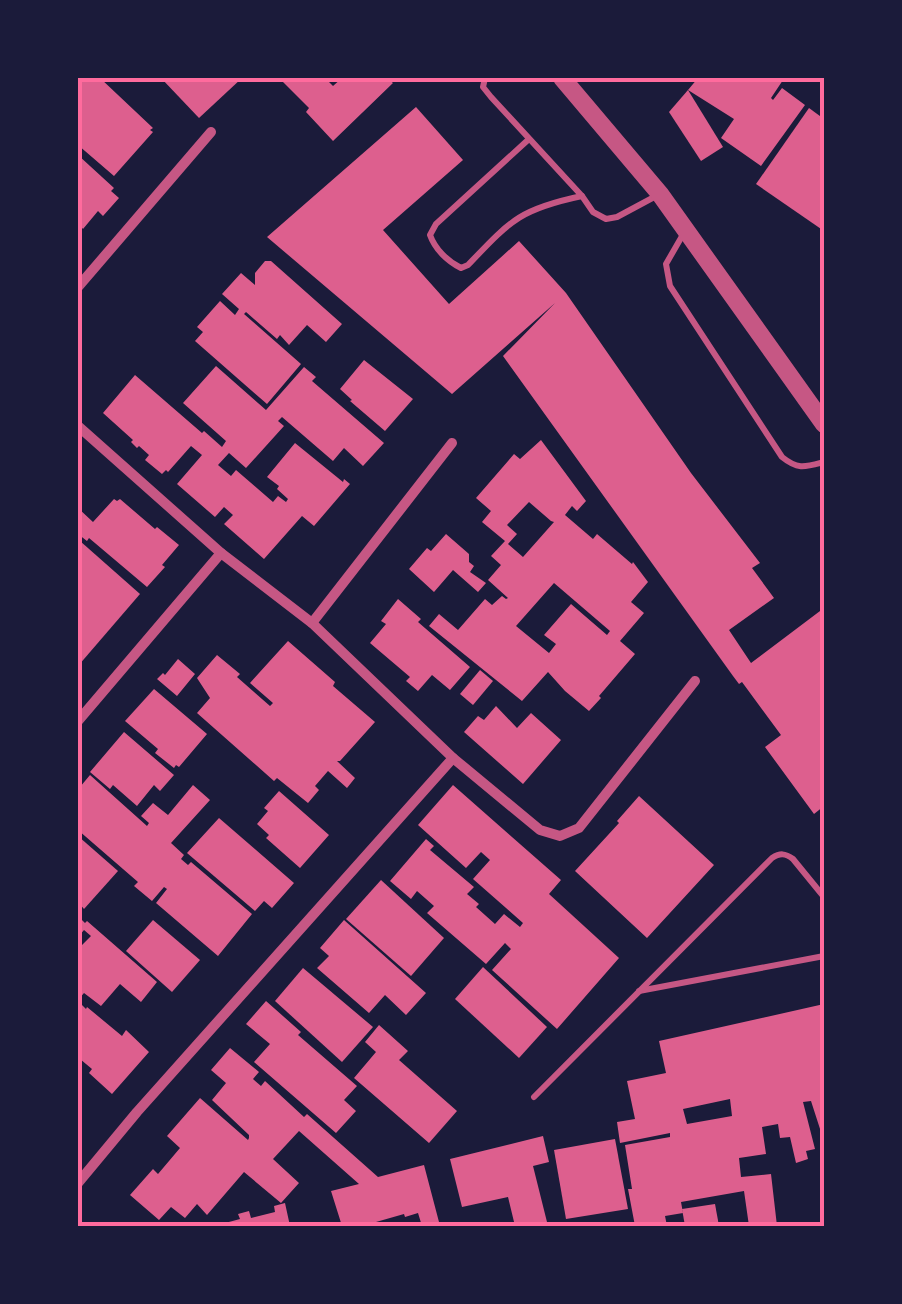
<svg xmlns="http://www.w3.org/2000/svg" width="902" height="1304" viewBox="0 0 902 1304" font-family="'Varela Round',sans-serif">
  <rect width="100%" height="100%" fill="#1b1b3a"/>
  <g fill="#dd5f8e" fill-rule="evenodd">
    <path d="M78 78H100L153 128 150 130 153 132 114 176 78 145Z"/>
    <path d="M161 78H242L199 118Z"/>
    <path d="M279 78H334L329 82 333 86 342 78H387L393 83 333 141 306 112 309 108Z"/>
    <path d="M698 78H779L783 80 771 98 773 100 782 88 805 105 761 166 721 138 734 119 688 90Z"/>
    <path d="M688 90 723 147 701 161 669 112Z"/>
    <path d="M416 107 463 160 383 230 449 304 519 241 566 293 691 473 760 563 752 568 774 598 729 630 751 663 824 608V704L822 706 824 710V806L814 814 765 747 781 735 742 682 739 684 733 676 503 356 555 303 452 394 267 237Z"/>
    <path d="M809 108 824 119V231L756 184Z"/>
    <path d="M78 155 114 188 111 191 119 198 103 216 98 211 83 229 78 223Z"/>
    <path d="M265 261H271L342 324 326 342 307 325 289 345 280 335 277 339 246 312 244 314 301 364 267 404 195 341 203 332 197 327 220 301 235 315 239 309 222 294 241 273 255 285V273Z"/>
    <path d="M364 360 413 399 385 431 350 401 352 400 340 389Z"/>
    <path d="M216 366 266 410 304 367 316 377 312 381 384 443 363 466 344 448 333 461 282 417 278 421 284 426 246 468 229 453 218 465 231 476 236 470 273 502 278 496 286 502 288 499 277 489 279 486 267 477 295 443 343 482 344 479 350 484 314 526 302 516 264 559 224 524 233 515 224 507 215 517 177 484 202 455 191 446 168 472 166 470 162 474 145 460 149 455 139 446 137 448 131 442 133 440 103 413 135 375 202 433 204 431 222 447 226 441 183 403Z"/>
    <path d="M541 440 586 501 577 511 572 506 565 515 593 539 597 534 632 564 633 562 648 582 631 602 644 613 620 641 635 654 599 696 601 698 589 711 565 691 548 672 522 701 429 626 439 614 458 630 485 599 492 605 502 596 506 599 508 598 488 580 501 565 491 556 505 541 482 522 491 511 476 498 514 454 520 459ZM529 502 551 521 554 522 523 557 508 544 517 534 507 525ZM554 583 610 631 607 635 571 604 544 635 556 644 549 653 516 626Z"/>
    <path d="M114 499 117 501 120 499 155 529 157 527 179 545 162 565 165 567 147 587 89 538 87 541 78 534V508L93 522Z"/>
    <path d="M446 534 469 554V562L474 566 470 572 486 583 478 592 453 570 434 592 409 569 427 548 431 551Z"/>
    <path d="M80 541 140 594 78 666V545Z"/>
    <path d="M398 599 421 619 418 622 470 667 450 690 432 675 418 691 406 681 410 677 370 643 386 624 381 621Z"/>
    <path d="M288 641 335 682 333 686 375 722 340 761H337L355 778 347 788 328 771 315 786 319 790 308 803 277 778 274 781 197 713 210 698 197 678 217 655 240 674 237 677 270 706 273 703 250 683Z"/>
    <path d="M178 659 195 674 177 696 157 679 163 673 165 675Z"/>
    <path d="M480 670 493 681 473 705 460 694Z"/>
    <path d="M154 689 207 734 179 767 176 765 174 768 155 753 158 749 125 721Z"/>
    <path d="M496 706 517 728 531 713 561 740 523 784 464 732 478 716 484 720Z"/>
    <path d="M124 732 174 775 160 791 154 785 137 806 113 785 110 789 90 772Z"/>
    <path d="M90 775 147 826 149 823 141 816 153 803 168 815 193 785 210 800 171 843 184 855 181 859 188 865 191 862 252 914 218 956 156 903 167 889 164 887 152 901 134 886 138 882 78 830V785L80 787Z"/>
    <path d="M453 785 561 880 549 894 619 958 557 1029 492 970 511 949 505 943 486 964 427 913 434 906 417 891 411 899 390 881 426 839 434 846 430 850 474 887 467 894 479 904 476 907 495 924 504 914 520 927 523 923 473 879 490 860 481 852 466 868 418 825Z"/>
    <path d="M279 791 329 835 300 868 266 838 269 835 257 824 268 811 264 808Z"/>
    <path d="M639 796 714 865 647 938 575 871 619 823 617 821Z"/>
    <path d="M219 818 294 883 272 908 264 901 255 911 187 853Z"/>
    <path d="M78 836 118 871 84 909 78 902Z"/>
    <path d="M381 880 444 938 411 976 346 919Z"/>
    <path d="M78 916 85 923 87 921 157 982 141 1002 120 984 101 1006 84 993 78 1000V945L80 947 91 936 84 930 78 937Z"/>
    <path d="M153 920 200 960 172 992 126 951Z"/>
    <path d="M344 920 426 993 406 1015 385 995 369 1013 317 968 329 956 320 948Z"/>
    <path d="M483 967 547 1027 519 1058 455 999Z"/>
    <path d="M303 968 373 1027 342 1062 275 1001Z"/>
    <path d="M78 1001 86 1009 87 1007 122 1036 126 1030 149 1052 112 1094 89 1073 92 1069 80 1059 78 1063Z"/>
    <path d="M266 1001 301 1032 298 1035 357 1086 344 1100 356 1111 336 1133 254 1062 270 1044 246 1024Z"/>
    <path d="M824 1004V1131L821 1132 811 1101 803 1102 815 1149 806 1151 808 1159 796 1163 790 1137 780 1138 778 1124 762 1127 766 1154 739 1158 741 1177 771 1174 777 1226H749L744 1191 681 1202 683 1213 665 1216 667 1226H635L628 1189H632L625 1145 670 1137V1133L620 1143 617 1122 635 1119 627 1081 666 1073 659 1041ZM730 1099 732 1116 687 1124 683 1109Z"/>
    <path d="M379 1025 408 1051 399 1060 457 1111 429 1143 354 1078 376 1052 365 1042Z"/>
    <path d="M230 1048 259 1072 253 1079 261 1086 265 1081 304 1117 307 1114 378 1177 424 1165 439 1222 422 1226 418 1213 405 1217 404 1214 362 1226H342L331 1191 359 1184 299 1131 273 1159 299 1183 281 1203 244 1172 207 1215 197 1204 185 1218 171 1207 159 1220 130 1195 153 1169 158 1174 180 1148 167 1136 200 1098 248 1140 249 1138V1135L212 1100 226 1083 211 1070Z"/>
    <path d="M543 1136 549 1162 533 1166 548 1226H515L508 1197 462 1207 450 1159Z"/>
    <path d="M615 1139 628 1209 566 1219 554 1150Z"/>
    <path d="M285 1203 290 1226H214L240 1219 238 1214 249 1211 251 1218 275 1212 274 1206Z"/>
    <path d="M715 1204 719 1226H685L682 1209Z"/>
  </g>
  <g fill="none" stroke-linecap="round" stroke-linejoin="round">
    <g stroke="#c65784" stroke-width="6">
      <path d="M485 78 483 87 491 97 582 196 593 212 606 219 617 217 658 195"/>
      <path d="M529 139 436 224 430 235C435 249 447 261 461 268L468 265C511 220 520 209 582 196"/>
      <path d="M685 231 666 264 670 286 782 457C798 470 805 467 824 462"/>
      <path d="M824 517V525"/>
      <path d="M639 991 824 956"/>
      <path d="M534 1097 772 858C780 853 785 853 793 859L824 897"/>
    </g>
    <g stroke="#c65784" stroke-width="10">
      <path d="M78 287 211 132"/>
      <path d="M78 426 221 553 312 623 453 758 540 830 560 836 579 828 695 681"/>
      <path d="M312 623 452 443"/>
      <path d="M78 721 221 553"/>
      <path d="M78 1183 137 1112 453 758"/>
    </g>
    <path stroke="#c65784" stroke-width="18" d="M562 78 660 194 824 424"/>
  </g>
  <rect width="902" height="1304" fill="none" stroke="#1b1b3a" stroke-width="160"/>
  <rect x="80" y="80" width="742" height="1144" fill="none" stroke="#ff6b9d" stroke-width="4"/>
</svg>
